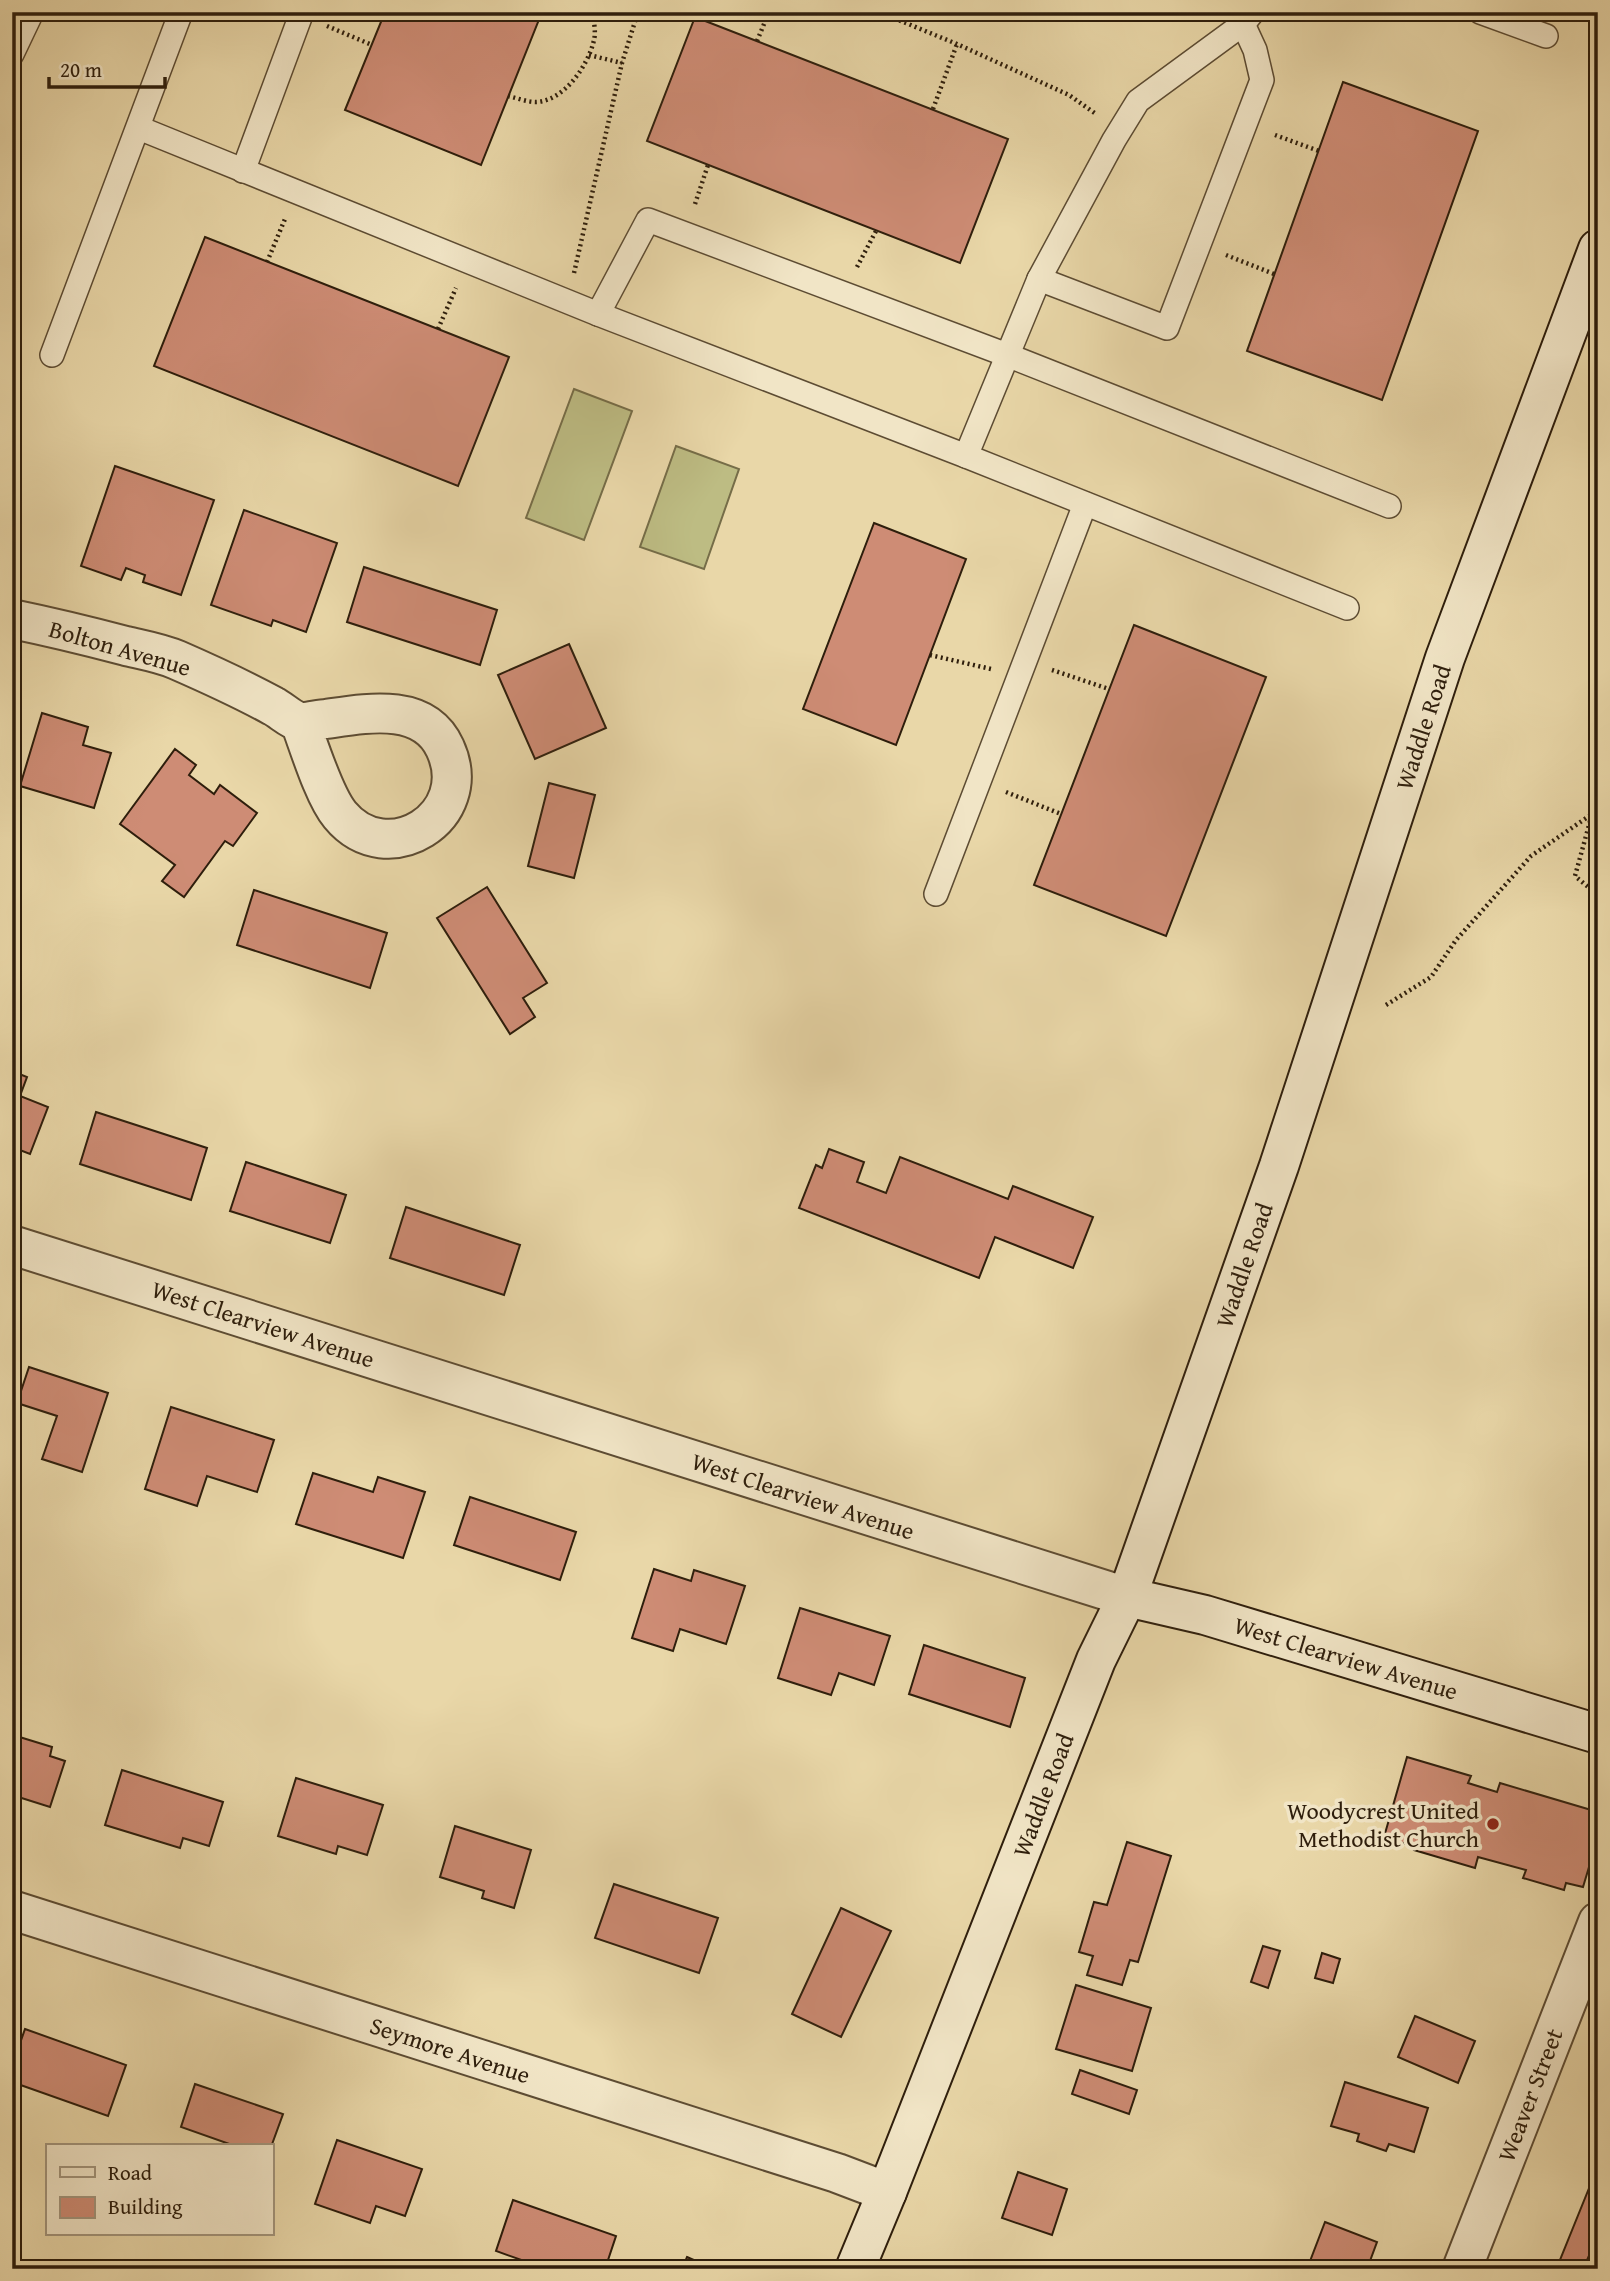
<svg xmlns="http://www.w3.org/2000/svg" width="1610" height="2281" viewBox="0 0 1610 2281" font-family="'Gentium Book Plus',serif">
  <rect width="100%" height="100%" fill="#e9d7a8"/>
  <filter id="stains"><feTurbulence type="fractalNoise" baseFrequency=".00286" numOctaves="4"/><feColorMatrix values="0 0 0 0 .2 0 0 0 0 .09 0 0 0 0 .02 0 0 0 .5 -.17"/></filter>
  <radialGradient id="worn" r=".72"><stop offset=".6" stop-color="#630" stop-opacity="0"/><stop offset="1" stop-color="#630" stop-opacity=".3"/></radialGradient>
  <g fill="#bdbc83" stroke="#766d48" stroke-width="2">
    <path d="M574 389 632 411 584 540 526 518Z"/>
    <path d="M676 446 739 469 704 569 640 547Z"/>
  </g>
  <g fill="#ce8c75" stroke="#2e1e0c" stroke-width="2">
    <path d="M385 12H542L481 165 345 110Z"/>
    <path d="M695 17 1008 139 960 263 647 141Z"/>
    <path d="M1343 82 1478 131 1382 400 1247 351Z"/>
    <path d="M205 237 509 357 458 486 154 366Z"/>
    <path d="M115 466 214 500 181 595 143 582 145 575 126 568 121 580 81 566Z"/>
    <path d="M244 510 337 543 306 632 273 620 271 626 211 605Z"/>
    <path d="M874 523 966 559 896 745 803 709Z"/>
    <path d="M364 567 497 610 480 665 347 622Z"/>
    <path d="M1134 625 1266 677 1166 936 1034 885Z"/>
    <path d="M569 644 606 728 535 759 498 675Z"/>
    <path d="M42 713 88 727 83 745 111 753 94 808 20 786Z"/>
    <path d="M175 749 196 765 189 775 214 794 220 785 257 813 233 846 225 841 184 897 162 881 175 865 120 824Z"/>
    <path d="M549 783 595 795 574 878 528 866Z"/>
    <path d="M487 887 547 983 523 998 535 1017 510 1034 437 918Z"/>
    <path d="M254 890 387 933 370 988 237 945Z"/>
    <path d="M12 1071 27 1077 20 1096 48 1107 30 1154 12 1147Z"/>
    <path d="M96 1112 207 1148 191 1200 80 1164Z"/>
    <path d="M829 1149 864 1162 857 1182 886 1193 900 1157 1008 1199 1013 1186 1093 1217 1073 1268 995 1237 979 1278 799 1208 816 1165 822 1168Z"/>
    <path d="M246 1162 346 1195 330 1243 230 1211Z"/>
    <path d="M406 1207 520 1245 504 1295 390 1258Z"/>
    <path d="M29 1367 108 1393 82 1472 42 1459 57 1416 17 1403Z"/>
    <path d="M171 1407 274 1440 257 1492 207 1476 197 1506 145 1489Z"/>
    <path d="M313 1473 373 1492 378 1477 425 1492 403 1558 296 1524Z"/>
    <path d="M470 1497 576 1532 560 1580 454 1545Z"/>
    <path d="M654 1569 691 1581 694 1570 745 1586 726 1644 680 1629 673 1651 632 1638Z"/>
    <path d="M800 1608 890 1636 874 1685 839 1673 831 1695 778 1678Z"/>
    <path d="M924 1645 1025 1678 1010 1727 909 1694Z"/>
    <path d="M13 1735 52 1747 50 1756 65 1761 50 1807 12 1795Z"/>
    <path d="M1407 1757 1471 1776 1468 1783 1497 1792 1500 1783 1598 1812V1837L1583 1887 1566 1883 1564 1890 1523 1878 1526 1870 1478 1857 1475 1868 1414 1850 1415 1847 1384 1837Z"/>
    <path d="M122 1770 223 1802 209 1846 183 1838 180 1848 105 1825Z"/>
    <path d="M296 1778 383 1805 367 1855 338 1846 336 1854 278 1836Z"/>
    <path d="M455 1826 531 1850 514 1908 482 1898 484 1891 440 1877Z"/>
    <path d="M1127 1842 1171 1856 1138 1962 1130 1960 1122 1985 1087 1975 1093 1956 1079 1952 1094 1902 1107 1905Z"/>
    <path d="M614 1884 718 1918 699 1973 595 1938Z"/>
    <path d="M841 1908 891 1931 841 2037 792 2014Z"/>
    <path d="M1263 1946 1280 1951 1268 1988 1251 1982Z"/>
    <path d="M1322 1953 1340 1959 1333 1983 1315 1978Z"/>
    <path d="M1076 1985 1151 2008 1132 2071 1056 2049Z"/>
    <path d="M1415 2016 1475 2041 1458 2083 1398 2057Z"/>
    <path d="M25 2029 126 2065 108 2116 12 2082V2066Z"/>
    <path d="M1080 2070 1137 2090 1129 2114 1072 2094Z"/>
    <path d="M1345 2082 1428 2108 1414 2152 1389 2144 1386 2151 1357 2141 1359 2134 1331 2126Z"/>
    <path d="M195 2084 283 2114 271 2147 235 2146 181 2127Z"/>
    <path d="M337 2140 422 2169 405 2216 376 2206 370 2223 315 2204Z"/>
    <path d="M1598 2166V2236L1583 2269 1560 2260Z"/>
    <path d="M1018 2172 1067 2189 1052 2235 1002 2218Z"/>
    <path d="M513 2200 616 2236 605 2269H547L496 2251Z"/>
    <path d="M1325 2222 1377 2242 1367 2269H1307Z"/>
    <path d="M687 2257 714 2269H682Z"/>
  </g>
  <g fill="none" stroke-linecap="round" stroke-linejoin="round">
    <defs>
      <g id="lane">
        <path d="M1480 12 1546 36"/>
        <path d="M12 54 32 12"/>
        <path d="M139 128 598 314 966 456 1347 608"/>
        <path d="M243 171 302 12"/>
        <path d="M1039 279 1167 328 1262 80 1255 50 1243 24"/>
        <path d="M598 314 648 220 1007 355 1389 506"/>
        <path d="M52 355 181 12"/>
        <path d="M966 456 1039 279 1114 140 1138 101 1243 24 1253 12"/>
        <path d="M936 894 1085 504"/>
      </g>
      <g id="street">
        <path d="M12 619C51 627 88 636 126 646 143 650 161 653 177 660 209 674 242 689 273 706 281 710 291 720 300 722 307 723 319 719 326 719 367 713 424 702 445 748 477 817 387 872 340 815 324 796 309 746 300 722"/>
        <path d="M12 1245 1127 1597"/>
        <path d="M12 1910 837 2173 887 2192"/>
        <path d="M1462 2269 1598 1922"/>
      </g>
      <g id="secondary">
        <path d="M1127 1597 1205 1615 1598 1734"/>
        <path d="M855 2269 887 2192 1096 1660 1127 1597 1279 1166 1445 658 1598 249"/>
      </g>
    </defs>
    <use href="#lane" stroke="#5d4c33" stroke-width="26"/>
    <use href="#street" stroke="#5d4c33" stroke-width="42"/>
    <use href="#secondary" stroke="#2e1e0c" stroke-width="42"/>
    <g stroke="#2e1e0c" stroke-width="4.5" stroke-dasharray="2 3.5" stroke-linecap="butt">
      <path d="M879 12 957 44 1069 95 1096 114"/>
      <path d="M896 19 911 12"/>
      <path d="M327 26 372 45"/>
      <path d="M757 41 769 12"/>
      <path d="M589 55 622 63"/>
      <path d="M508 96C517 98 527 102 536 102 564 101 588 66 594 40 596 32 594 21 592 12"/>
      <path d="M933 109 957 44"/>
      <path d="M1275 135 1319 151"/>
      <path d="M695 204 708 165"/>
      <path d="M1226 255 1274 274"/>
      <path d="M267 262 285 219"/>
      <path d="M857 267 876 231"/>
      <path d="M574 273 622 63 638 12"/>
      <path d="M438 329 456 288"/>
      <path d="M930 655 991 669"/>
      <path d="M1052 670 1109 689"/>
      <path d="M1006 792 1061 814"/>
      <path d="M1386 1005 1431 977 1456 940 1531 856 1592 814 1575 876 1598 895"/>
    </g>
    <use href="#lane" stroke="#f1e5c6" stroke-width="23"/>
    <use href="#street" stroke="#f1e5c6" stroke-width="38"/>
    <use href="#secondary" stroke="#f1e5c6" stroke-width="38"/>
  </g>
  <circle fill="#8f2418" stroke="#f1e5c6" stroke-width="2.5" cx="1493" cy="1824" r="7"/>
  <g text-anchor="middle" dominant-baseline="central" stroke-width="7" stroke-linejoin="round" paint-order="stroke">
    <g font-size="24" fill="#2e1e0c" stroke="#f1e5c6">
      <text transform="translate(120 648) rotate(16)">Bolton Avenue</text>
      <text transform="translate(1423 727) rotate(-72)">Waddle Road</text>
      <text transform="translate(1244 1265) rotate(-71)">Waddle Road</text>
      <text transform="translate(263 1324) rotate(18)">West Clearview Avenue</text>
      <text transform="translate(803 1496) rotate(18)">West Clearview Avenue</text>
      <text transform="translate(1346 1658) rotate(17)">West Clearview Avenue</text>
      <text transform="translate(1043 1795) rotate(-69)">Waddle Road</text>
      <text transform="translate(450 2050) rotate(18)">Seymore Avenue</text>
      <text transform="translate(1530 2095) rotate(-69)">Weaver Street</text>
    </g>
    <g font-size="24" fill="#2e1e0c" stroke="#f1e5c6" text-anchor="end">
      <text x="1479" y="1810">Woodycrest United<tspan x="1479" dy="28">Methodist Church</tspan></text>
    </g>
  </g>
  <rect width="1610" height="2281" fill="none" stroke="#e9d7a8" stroke-width="42"/>
  <rect x="14" y="14" width="1582" height="2253" fill="none" stroke="#2e1e0c" stroke-width="3.5"/>
  <rect x="21" y="21" width="1568" height="2239" fill="none" stroke="#2e1e0c" stroke-width="2"/>
  <rect x="46" y="2144" width="228" height="91" fill="#f1e5c6" stroke="#a3957c" stroke-width="2"/>
  <rect x="60" y="2167" width="35" height="10" fill="#f1e5c6" stroke="#a3957c" stroke-width="2"/>
  <text x="108" y="2180" font-size="21" fill="#2e1e0c">Road</text>
  <rect x="60" y="2197" width="35" height="21" fill="#ce8c75" stroke="#a3957c" stroke-width="2"/>
  <text x="108" y="2214" font-size="21" fill="#2e1e0c">Building</text>
  <path d="M49 77v10h116v-10" fill="none" stroke="#2e1e0c" stroke-width="3.5"/>
  <text x="60" y="77" font-size="21" fill="#2e1e0c" stroke="#f1e5c6" stroke-width="5" paint-order="stroke">20 m</text>
  <rect width="100%" height="100%" filter="url(#stains)"/>
  <rect width="100%" height="100%" fill="url(#worn)"/>
</svg>
